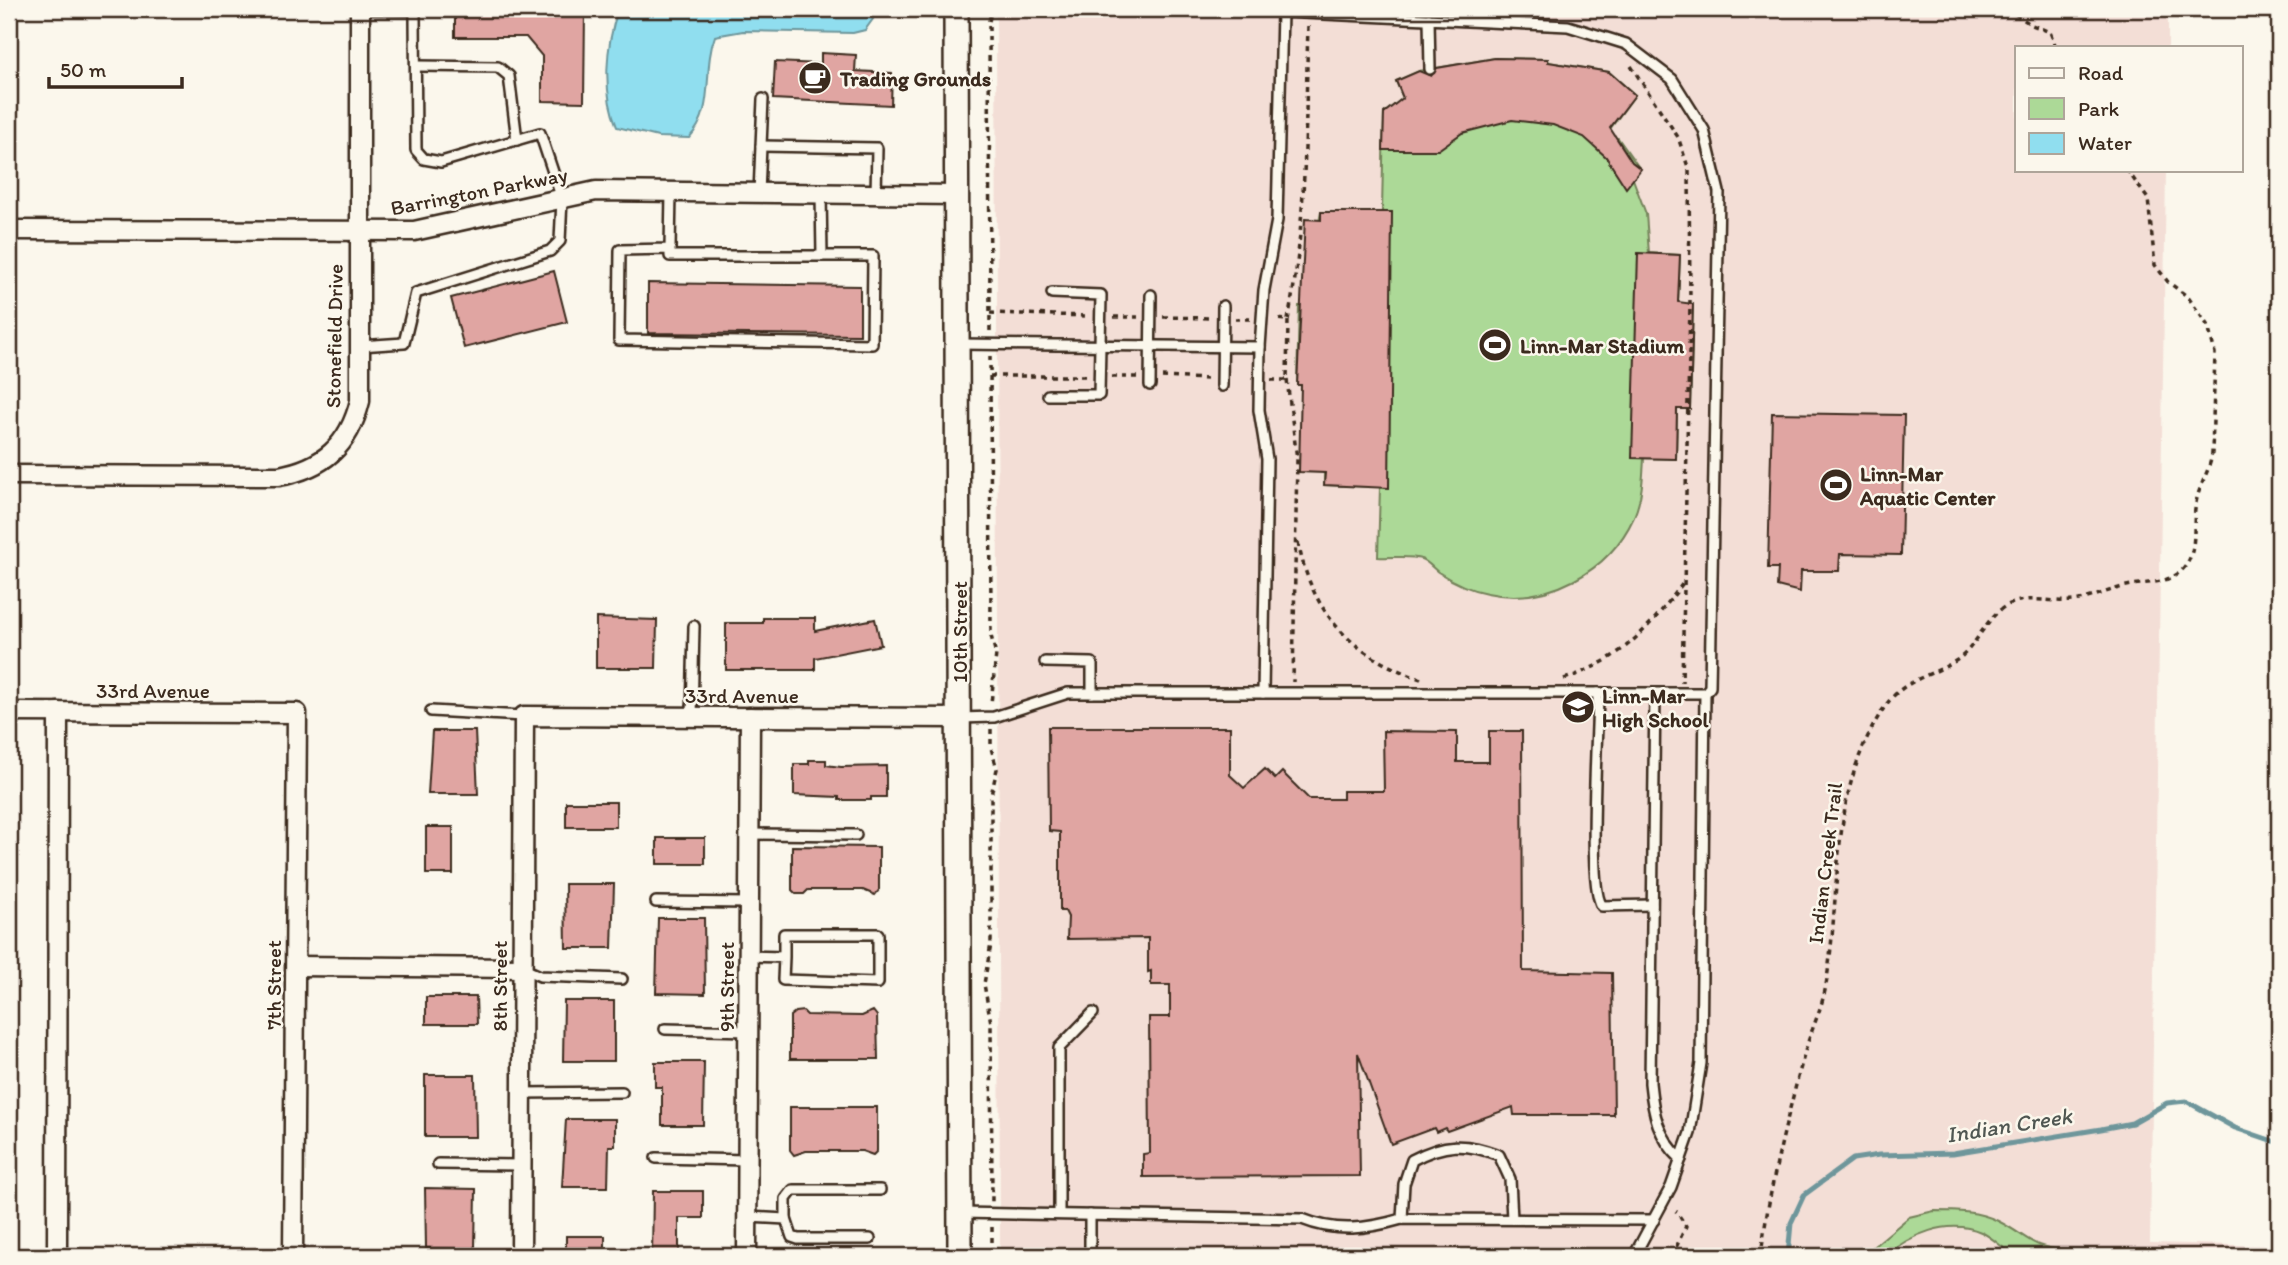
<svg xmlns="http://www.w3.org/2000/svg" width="2288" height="1265" viewBox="0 0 2288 1265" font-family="Itim,sans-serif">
  <rect width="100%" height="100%" fill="#fbf7ec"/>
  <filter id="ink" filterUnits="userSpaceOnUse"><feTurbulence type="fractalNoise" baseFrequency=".0143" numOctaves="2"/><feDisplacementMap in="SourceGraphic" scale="14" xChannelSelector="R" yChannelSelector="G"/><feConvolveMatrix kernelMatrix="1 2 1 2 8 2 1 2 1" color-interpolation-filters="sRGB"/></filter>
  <g filter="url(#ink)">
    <path fill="#f3ded6" d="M996 9H2168V47H2017V170H2166L2150 1243 2279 1246V1256H1000Z"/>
    <g fill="#acd997" stroke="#74825a" stroke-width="2">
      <path d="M1495 58 1548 59 1549 62 1609 72 1635 95 1602 140 1618 138 1640 169 1633 179 1646 214 1649 253 1680 255 1678 303 1693 304 1690 409H1677L1676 459 1644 458C1643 478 1642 498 1634 517 1609 572 1547 606 1487 593 1469 590 1453 582 1438 572 1433 568 1427 561 1421 559 1410 555 1391 558 1378 557L1380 487 1324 485V473L1301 385H1297L1299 306H1303L1321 212H1382L1384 113 1403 98 1396 81 1419 71Z"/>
      <path d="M1934 1211C1956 1211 1978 1211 1998 1221 2028 1236 2031 1249 2066 1250V1256C2053 1256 2029 1261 2017 1256 2007 1253 1993 1237 1981 1232 1947 1218 1910 1235 1885 1256H1862L1909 1217Z"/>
    </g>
    <path fill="#90deef" stroke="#6e969b" stroke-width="2" d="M623 9H865L873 19 865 30 853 33 743 31 715 36C702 70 716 110 689 138L658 137 617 127C602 92 606 45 618 10Z"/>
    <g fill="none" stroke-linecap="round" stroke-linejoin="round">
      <path stroke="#6e969b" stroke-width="5" d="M1788 1256 1791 1223 1804 1195 1853 1159 1879 1155 1953 1153 2101 1129 2132 1123 2167 1103 2186 1101 2235 1128 2279 1143"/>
    </g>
    <g fill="#e0a5a2" stroke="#3b2a1e" stroke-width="2">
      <path d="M455 9H585L584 102 542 101V56L526 37H455Z"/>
      <path d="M821 53 856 55 855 71 892 73 891 105 773 99 775 62 821 64Z"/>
      <path d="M1495 58 1548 59V62L1609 72 1635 95 1610 128 1632 162 1641 169 1626 188 1606 157 1584 137 1553 125 1512 120 1462 133 1438 150H1383L1384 113 1403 98 1396 81 1419 71 1431 76 1437 68Z"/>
      <path d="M1321 212H1392L1389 488 1324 485 1325 473 1299 472 1301 385H1297L1305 219 1321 220Z"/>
      <path d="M1638 253 1680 255 1678 302 1693 304 1690 409H1677L1676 459 1632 458Z"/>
      <path d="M554 271 567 322 464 348 451 298Z"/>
      <path d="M648 283 860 286V335L648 333Z"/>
      <path d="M1772 413 1904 415 1901 555 1840 554 1839 571H1801L1800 592 1777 586 1778 568H1768Z"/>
      <path d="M596 618 657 620 656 668H596Z"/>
      <path d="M763 618H815V631L875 619 881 645 815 658V670H726V623H763Z"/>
      <path d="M1048 727H1230V775L1244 788 1265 769 1275 779 1282 772 1309 799H1343V791H1384L1383 731 1457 732V762H1489V731H1522L1523 971 1612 973 1614 1115H1514L1513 1107 1447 1131 1445 1128 1436 1132 1434 1128 1391 1144 1358 1053 1360 1176 1143 1177V1154L1150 1153 1149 1017H1170V985H1151V971L1148 972V938L1067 939 1068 917 1065 911H1060V832L1049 831Z"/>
      <path d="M432 731H475L478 794H428Z"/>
      <path d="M809 760H826V765L841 767 886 766V797H871V800H839V797L794 795V764H809Z"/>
      <rect x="566" y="802" width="50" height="25"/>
      <rect x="426" y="827" width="27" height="47"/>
      <rect x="657" y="838" width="48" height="26"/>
      <path d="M792 846 879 847V890L875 895 863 890H808L804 894H796L792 890Z"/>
      <path d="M565 884H614L612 948H566Z"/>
      <path d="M658 918H704L705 994 656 993Z"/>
      <path d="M426 997H476L477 1024H426Z"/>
      <path d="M564 1001H614V1061H563Z"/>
      <path d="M803 1011 807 1015 862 1016 873 1011 877 1016 878 1059H790V1016L795 1012Z"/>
      <path d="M655 1062H704L703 1125H662V1087H655Z"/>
      <path d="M425 1075H475L476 1137H425Z"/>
      <path d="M790 1107H877V1151L873 1155 862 1151H806L794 1155 790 1150Z"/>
      <path d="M566 1119H615V1146H609L608 1187H562Z"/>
      <path d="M425 1188 476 1189 475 1249 426 1248Z"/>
      <path d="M653 1191H703V1218H679V1256H652Z"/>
      <rect x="566" y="1236" width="39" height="20"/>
    </g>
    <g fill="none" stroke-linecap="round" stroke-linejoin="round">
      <defs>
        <g id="service">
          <path d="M357 9 411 10 415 14 416 150 424 159 441 162 540 133 562 199 560 241 550 251 416 293 404 343 360 346"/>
          <path d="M1429 19 1430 69"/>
          <path d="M417 66 498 67 509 76 517 140"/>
          <path d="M761 146 877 148 876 194"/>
          <path d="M759 193 763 99"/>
          <path d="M821 194 822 256"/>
          <path d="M670 249 620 250 619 340 872 344 873 256H670V249L671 192"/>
          <path d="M958 344 1260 347"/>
          <path d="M1150 385 1151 295"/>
          <path d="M1222 386 1223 306"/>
          <path d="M1048 395H1099L1101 295 1052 293"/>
          <path d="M1045 662 1092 663V693"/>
          <path d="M1263 693 1267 459 1259 410 1260 347 1264 290 1277 220 1282 12 1568 26 1626 44 1672 79 1704 130 1719 192 1710 687 1705 693"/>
          <path d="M1598 693C1598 727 1587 888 1602 906L1652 905"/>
          <path d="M1655 693 1650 1083C1653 1113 1658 1138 1681 1159"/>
          <path d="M431 711 524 716"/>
          <path d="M692 717 694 626"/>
          <path d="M960 718 994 717 1068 693H1705L1701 1063 1690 1133 1671 1187 1634 1256"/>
          <path d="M750 834 856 835"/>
          <path d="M656 902 749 903"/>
          <path d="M749 956 784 957V934H878V983L783 980 784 957"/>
          <path d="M522 968 540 976 622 979"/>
          <path d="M665 1029 749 1031"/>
          <path d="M521 1093 622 1092"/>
          <path d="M656 1158 748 1160"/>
          <path d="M438 1164 521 1165"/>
          <path d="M961 1213 1302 1219C1337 1233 1367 1229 1402 1219L1654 1220"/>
          <path d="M1059 1213V1048L1093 1013"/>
          <path d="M747 1217 786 1219 792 1237 798 1239H870"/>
          <path d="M786 1219V1199L793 1190H880"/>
          <path d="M1402 1219 1404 1184 1412 1160C1444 1143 1465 1142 1499 1155L1510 1179 1512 1219"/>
          <path d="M1090 1256V1215"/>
        </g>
        <g id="minor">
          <path d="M9 230 414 231 596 191 957 195"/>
          <path d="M9 475 279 476C323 468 349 446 360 401V9"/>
          <path d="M9 712 297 713 293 1256"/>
          <path d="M296 966 522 968"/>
          <path d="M57 1256 58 712"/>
          <path d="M521 1256 524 716 959 718"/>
          <path d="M747 1256 750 717"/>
        </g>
        <path id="tertiary" d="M956 9 960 1256"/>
      </defs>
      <use href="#service" stroke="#3b2a1e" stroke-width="14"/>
      <use href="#minor" stroke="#3b2a1e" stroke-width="23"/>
      <use href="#tertiary" stroke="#3b2a1e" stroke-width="28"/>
      <g stroke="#3b2a1e" stroke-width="3.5" stroke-dasharray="5 5" stroke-linecap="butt">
        <path d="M2007 9 2032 25 2050 32 2056 47"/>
        <path d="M1631 66 1678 137 1689 170 1690 304 1682 682"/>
        <path d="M990 313 1088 316"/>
        <path d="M1114 317H1138"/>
        <path d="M1163 317 1210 318"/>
        <path d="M1235 319H1250"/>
        <path d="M1288 320C1307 223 1305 125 1308 26"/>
        <path d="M990 331 989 21 992 9"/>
        <path d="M990 356 991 636 996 654 991 704"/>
        <path d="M990 376H1086"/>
        <path d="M1112 377H1138"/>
        <path d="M1162 377 1209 379"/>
        <path d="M1271 380H1287L1288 320 1275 319"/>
        <path d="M1287 380 1297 459 1293 682"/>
        <path d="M1298 542C1312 614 1352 656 1421 679"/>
        <path d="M1564 679C1621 660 1648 630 1683 583"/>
        <path d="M991 729V748L997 769 991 795V944L984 984 991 1023 992 1202"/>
        <path d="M992 1227V1256"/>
        <path d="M1672 1256 1686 1226 1676 1211"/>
        <path d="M1761 1256C1769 1188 1786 1122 1804 1055 1810 1032 1822 1009 1826 985 1842 889 1828 789 1886 705 1904 679 1932 676 1957 660 1978 646 1987 613 2010 604 2030 595 2053 603 2073 601 2090 599 2103 592 2119 588 2143 580 2176 588 2189 560 2197 543 2192 522 2196 503 2199 485 2210 471 2212 453L2215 353 2208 326 2188 297 2168 282 2155 265 2148 199 2127 170"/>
      </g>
      <use href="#service" stroke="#fbf7ec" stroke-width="9"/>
      <use href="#minor" stroke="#fbf7ec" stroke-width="18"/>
      <use href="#tertiary" stroke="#fbf7ec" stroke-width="23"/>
    </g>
  </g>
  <defs>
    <symbol id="cafe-disc" viewBox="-11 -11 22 22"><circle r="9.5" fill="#3b2a1e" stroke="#fbf7ec"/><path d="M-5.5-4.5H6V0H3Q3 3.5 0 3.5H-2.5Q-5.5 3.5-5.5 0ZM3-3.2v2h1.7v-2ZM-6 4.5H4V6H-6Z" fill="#fff"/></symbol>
    <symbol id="stadium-disc" viewBox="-11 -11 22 22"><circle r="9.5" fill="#3b2a1e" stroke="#fbf7ec"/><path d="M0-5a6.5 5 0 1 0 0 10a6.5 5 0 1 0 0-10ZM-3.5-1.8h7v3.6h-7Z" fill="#fff"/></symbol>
    <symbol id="school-disc" viewBox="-11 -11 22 22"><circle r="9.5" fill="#3b2a1e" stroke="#fbf7ec"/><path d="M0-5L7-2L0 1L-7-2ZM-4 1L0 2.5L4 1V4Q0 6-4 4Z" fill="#fff"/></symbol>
  </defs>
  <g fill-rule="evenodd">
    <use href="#cafe-disc" x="796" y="59" width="38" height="38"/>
    <use href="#stadium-disc" x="1476" y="326" width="38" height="38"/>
    <use href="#stadium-disc" x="1817" y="466" width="38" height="38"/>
    <use href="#school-disc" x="1559" y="688" width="38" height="38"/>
  </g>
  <g text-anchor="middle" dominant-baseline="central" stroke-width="5" stroke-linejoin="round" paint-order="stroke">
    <g font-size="21" font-weight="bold" fill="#3b2a1e" stroke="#fbf7ec" text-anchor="start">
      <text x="840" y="78">Trading Grounds</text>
      <text x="1520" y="345">Linn-Mar Stadium</text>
      <text x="1860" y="473">Linn-Mar<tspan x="1860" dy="24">Aquatic Center</tspan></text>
      <text x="1602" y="695">Linn-Mar<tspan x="1602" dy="24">High School</tspan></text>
    </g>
    <g font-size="21" fill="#3b2a1e" stroke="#fbf7ec">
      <text transform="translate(479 191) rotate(-11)">Barrington Parkway</text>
      <text transform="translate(334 336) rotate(-89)">Stonefield Drive</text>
      <text transform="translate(959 632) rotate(-90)">10th Street</text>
      <text x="153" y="690">33rd Avenue</text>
      <text x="742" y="695">33rd Avenue</text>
      <text transform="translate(1825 863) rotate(-83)">Indian Creek Trail</text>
      <text transform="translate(273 985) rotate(-90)">7th Street</text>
      <text transform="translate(499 986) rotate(-90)">8th Street</text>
      <text transform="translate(726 987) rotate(-90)">9th Street</text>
    </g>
    <g font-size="23" font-style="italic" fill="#505752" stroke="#fbf7ec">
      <text transform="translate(2009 1125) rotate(-9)">Indian Creek</text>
    </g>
  </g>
  <rect width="2288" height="1265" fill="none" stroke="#fbf7ec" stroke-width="35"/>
  <rect x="18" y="18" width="2253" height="1230" fill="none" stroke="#3b2a1e" stroke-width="2.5" filter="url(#ink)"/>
  <rect x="2015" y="46" width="228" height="126" fill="#fbf7ec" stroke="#aea59a" stroke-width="2"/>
  <rect x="2029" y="68" width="35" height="10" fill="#fbf7ec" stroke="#aea59a" stroke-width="2"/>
  <text x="2078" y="80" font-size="21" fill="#3b2a1e">Road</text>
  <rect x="2029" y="98" width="35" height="21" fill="#acd997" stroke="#aea59a" stroke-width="2"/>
  <text x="2078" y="116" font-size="21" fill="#3b2a1e">Park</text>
  <rect x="2029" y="133" width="35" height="21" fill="#90deef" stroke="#aea59a" stroke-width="2"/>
  <text x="2078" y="150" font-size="21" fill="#3b2a1e">Water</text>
  <path d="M49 77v10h133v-10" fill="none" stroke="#3b2a1e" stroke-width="3.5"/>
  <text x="60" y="77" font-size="21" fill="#3b2a1e" stroke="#fbf7ec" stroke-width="5" paint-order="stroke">50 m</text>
</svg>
